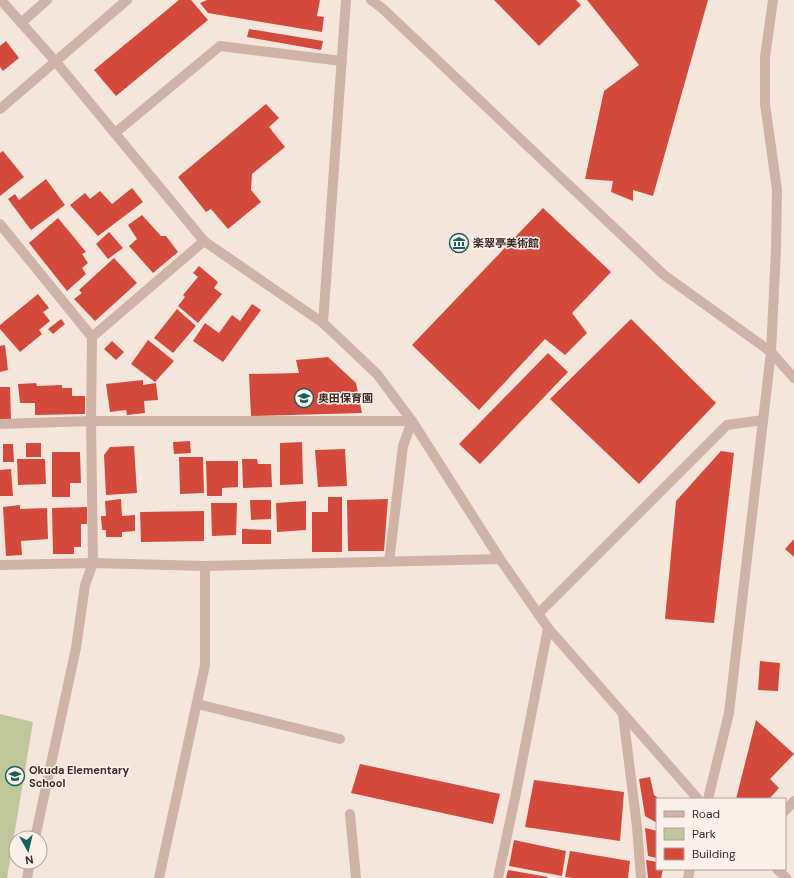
<svg xmlns="http://www.w3.org/2000/svg" width="794" height="878" viewBox="0 0 794 878" font-family="'DM Sans','Noto Sans JP',sans-serif">
  <rect width="100%" height="100%" fill="#f5e6dc"/>
  <path fill="#bec69a" d="M0 714 33 722 7 878H0Z"/>
  <g fill="#d34a3c">
    <path d="M179 0H191L208 20 116 96 94 70Z"/>
    <path d="M207 0H320L317 16 324 17 322 32 208 13 200 3Z"/>
    <path d="M494 0H576L581 5 539 46Z"/>
    <path d="M587 0H708L653 196 633 190V201L611 192 613 181 585 179 604 91 639 65Z"/>
    <path d="M249 29 323 41 321 50 247 37Z"/>
    <path d="M6 41 19 58 3 71 0 67V46Z"/>
    <path d="M266 104 279 118 269 127 285 147 252 174 251 190 261 202 228 229 211 209 206 212 178 177Z"/>
    <path d="M3 151 24 177 0 196V153Z"/>
    <path d="M46 179 65 205 31 230 8 199 15 194 19 200Z"/>
    <path d="M132 188 143 202 98 236 70 205 85 193 90 199 100 191 112 204Z"/>
    <path d="M543 208 611 272 572 313 587 333 565 355 545 339 479 410 412 345Z"/>
    <path d="M142 215 161 236H166L178 252 153 273 129 246 137 239 128 225Z"/>
    <path d="M58 218 86 252 82 254 88 263 82 268 86 274 67 291 29 243Z"/>
    <path d="M109 232 123 248 108 259 96 244Z"/>
    <path d="M114 258 137 283 95 321 74 299 82 293 79 290Z"/>
    <path d="M199 266 218 282 214 288 222 294 198 323 178 306 185 297 183 295 198 277 193 273Z"/>
    <path d="M38 294 49 308 43 312 50 321 39 330 42 334 20 352 0 329V325Z"/>
    <path d="M252 304 261 310 223 362 193 341 205 323 219 333 232 315 240 321Z"/>
    <path d="M177 309 196 326 173 353 154 338Z"/>
    <path d="M61 319 65 324 53 334 48 329Z"/>
    <path d="M631 319 716 403 639 484 550 399Z"/>
    <path d="M148 340 174 361 155 382 131 364Z"/>
    <path d="M112 341 124 352 116 360 104 349Z"/>
    <path d="M5 345 8 370 0 372V346Z"/>
    <path d="M548 353 568 372 480 464 459 444Z"/>
    <path d="M328 357 356 383 362 413 251 416 249 374 299 373 296 360Z"/>
    <path d="M143 380V385L156 383 158 400 144 401 145 413 127 415 126 410 110 412 106 384Z"/>
    <path d="M36 383 37 386 62 385V388H72V396H85V414L35 415V403H20L18 384Z"/>
    <path d="M0 387H10L11 420H0Z"/>
    <path d="M190 441 191 453 174 454 173 442Z"/>
    <path d="M302 442 303 484 280 485V443Z"/>
    <rect x="26" y="443" width="15" height="14"/>
    <path d="M3 444H13L14 462H3Z"/>
    <path d="M134 446 137 493 106 495 104 455 110 447Z"/>
    <path d="M345 449 347 486 318 487 315 450Z"/>
    <path d="M721 451 734 453 714 623 665 619 676 501Z"/>
    <path d="M52 452H80L81 483H70V497H52Z"/>
    <path d="M179 457H203L204 493 180 494Z"/>
    <path d="M17 459H45L46 484 18 485Z"/>
    <path d="M242 459H257L258 464H271L272 487 243 488Z"/>
    <path d="M206 461H238V487L222 488V496H207Z"/>
    <path d="M11 469 13 496H0V470Z"/>
    <path d="M328 497H342V552H312V512H328Z"/>
    <path d="M121 499 122 516 135 515V531L122 532V537H106V530H102L101 516H106L105 501Z"/>
    <path d="M388 499 384 551H348L347 500Z"/>
    <path d="M250 500H271V519L251 520Z"/>
    <path d="M306 501V530L277 532 276 503Z"/>
    <path d="M211 503H237L236 535 212 536Z"/>
    <path d="M20 505V509L47 508 48 539 21 541 22 555 6 556 3 507Z"/>
    <path d="M87 507V524H81V547H74V554H53L52 508Z"/>
    <path d="M204 511V541L141 542 140 512Z"/>
    <path d="M242 529 271 530V544H242Z"/>
    <path d="M794 539V557L785 549Z"/>
    <path d="M760 661 780 663 778 691 758 690Z"/>
    <path d="M756 720 794 754 770 779 779 788 769 799H736Z"/>
    <path d="M360 764 500 794 493 824 351 793Z"/>
    <path d="M650 777 654 795 660 799H657V823L645 816 639 779Z"/>
    <path d="M534 780 624 792 620 841 525 827Z"/>
    <path d="M645 828 657 831V858L648 856Z"/>
    <path d="M514 840 566 851 562 876 509 866Z"/>
    <path d="M570 851 630 861 628 878H574L565 877Z"/>
    <path d="M646 860 657 862V869H663L661 878H648Z"/>
    <path d="M508 870 548 877 547 878H506Z"/>
  </g>
  <g fill="none" stroke-linecap="round" stroke-linejoin="round">
    <g stroke="#cfb3a7" stroke-width="10">
      <path d="M1 0 56 62 204 241 323 323 377 374 412 421 500 559 548 628 698 799"/>
      <path d="M371 0 382 8 664 275 771 352 794 378"/>
      <path d="M21 23 47 0"/>
      <path d="M0 109 127 0"/>
      <path d="M115 133 220 46 342 61"/>
      <path d="M0 224 92 337 91 421 93 563 85 585 76 648 35 838"/>
      <path d="M323 323 346 0"/>
      <path d="M92 337 204 241"/>
      <path d="M0 424 91 421H412L403 446 389 562"/>
      <path d="M0 565 93 563 205 566 500 559"/>
      <path d="M538 614 727 425 763 420"/>
      <path d="M197 704 340 739"/>
      <path d="M623 714 637 827 641 878"/>
      <path d="M708 799 729 713 771 352 776 250 777 190 765 104V57L773 0"/>
      <path d="M785 811 794 801"/>
      <path d="M350 814 356 878"/>
      <path d="M777 869 786 878"/>
      <path d="M27 878 30 862"/>
      <path d="M159 878 205 665V566"/>
      <path d="M498 878 516 793 548 628"/>
      <path d="M688 878 690 869"/>
    </g>
  </g>
  <defs>
    <symbol id="museum-ring" viewBox="-11 -11 22 22"><circle r="9.5" fill="#fcf1ea" stroke="#18615b" stroke-width="1.5"/><path d="M0-6L6-3V-2H-6V-3ZM-5-1h2V3h-2ZM-1-1h2V3h-2ZM3-1h2V3H3ZM-6 4H6V6H-6Z" fill="#18615b"/></symbol>
    <symbol id="school-ring" viewBox="-11 -11 22 22"><circle r="9.5" fill="#fcf1ea" stroke="#18615b" stroke-width="1.5"/><path d="M0-5L7-2L0 1L-7-2ZM-4 1L0 2.5L4 1V4Q0 6-4 4Z" fill="#18615b"/></symbol>
  </defs>
  <g fill-rule="evenodd">
    <use href="#museum-ring" x="448" y="232" width="22" height="22"/>
    <use href="#school-ring" x="293" y="387" width="22" height="22"/>
    <use href="#school-ring" x="4" y="765" width="22" height="22"/>
  </g>
  <g text-anchor="middle" dominant-baseline="central" stroke-width="3" stroke-linejoin="round" paint-order="stroke">
    <g font-size="11" font-weight="bold" fill="#3a2b28" stroke="#fcf1ea" text-anchor="start">
      <text x="473" y="243">楽翠亭美術館</text>
      <text x="318" y="398">奥田保育園</text>
      <text x="29" y="770">Okuda Elementary<tspan x="29" dy="13">School</tspan></text>
    </g>
  </g>
  <rect x="656" y="798" width="130" height="72" fill="#fcf1ea" stroke="#aea29c"/>
  <rect x="664" y="811" width="20" height="6" fill="#cfb3a7" stroke="#aea29c"/>
  <text x="692" y="818" font-size="12" fill="#3a2b28">Road</text>
  <rect x="664" y="828" width="20" height="12" fill="#bec69a" stroke="#aea29c"/>
  <text x="692" y="838" font-size="12" fill="#3a2b28">Park</text>
  <rect x="664" y="848" width="20" height="12" fill="#d34a3c" stroke="#aea29c"/>
  <text x="692" y="858" font-size="12" fill="#3a2b28">Building</text>
  <g transform="translate(28 850) rotate(172)"><circle r="19" fill="#fcf1ea" stroke="#aea29c"/>
  <path d="M0-3L7 15L0 10L-7 15Z" fill="#18615b"/>
  <text y="-6" font-size="11" font-weight="bold" text-anchor="middle" fill="#3a2b28">N</text>
  </g>
</svg>
